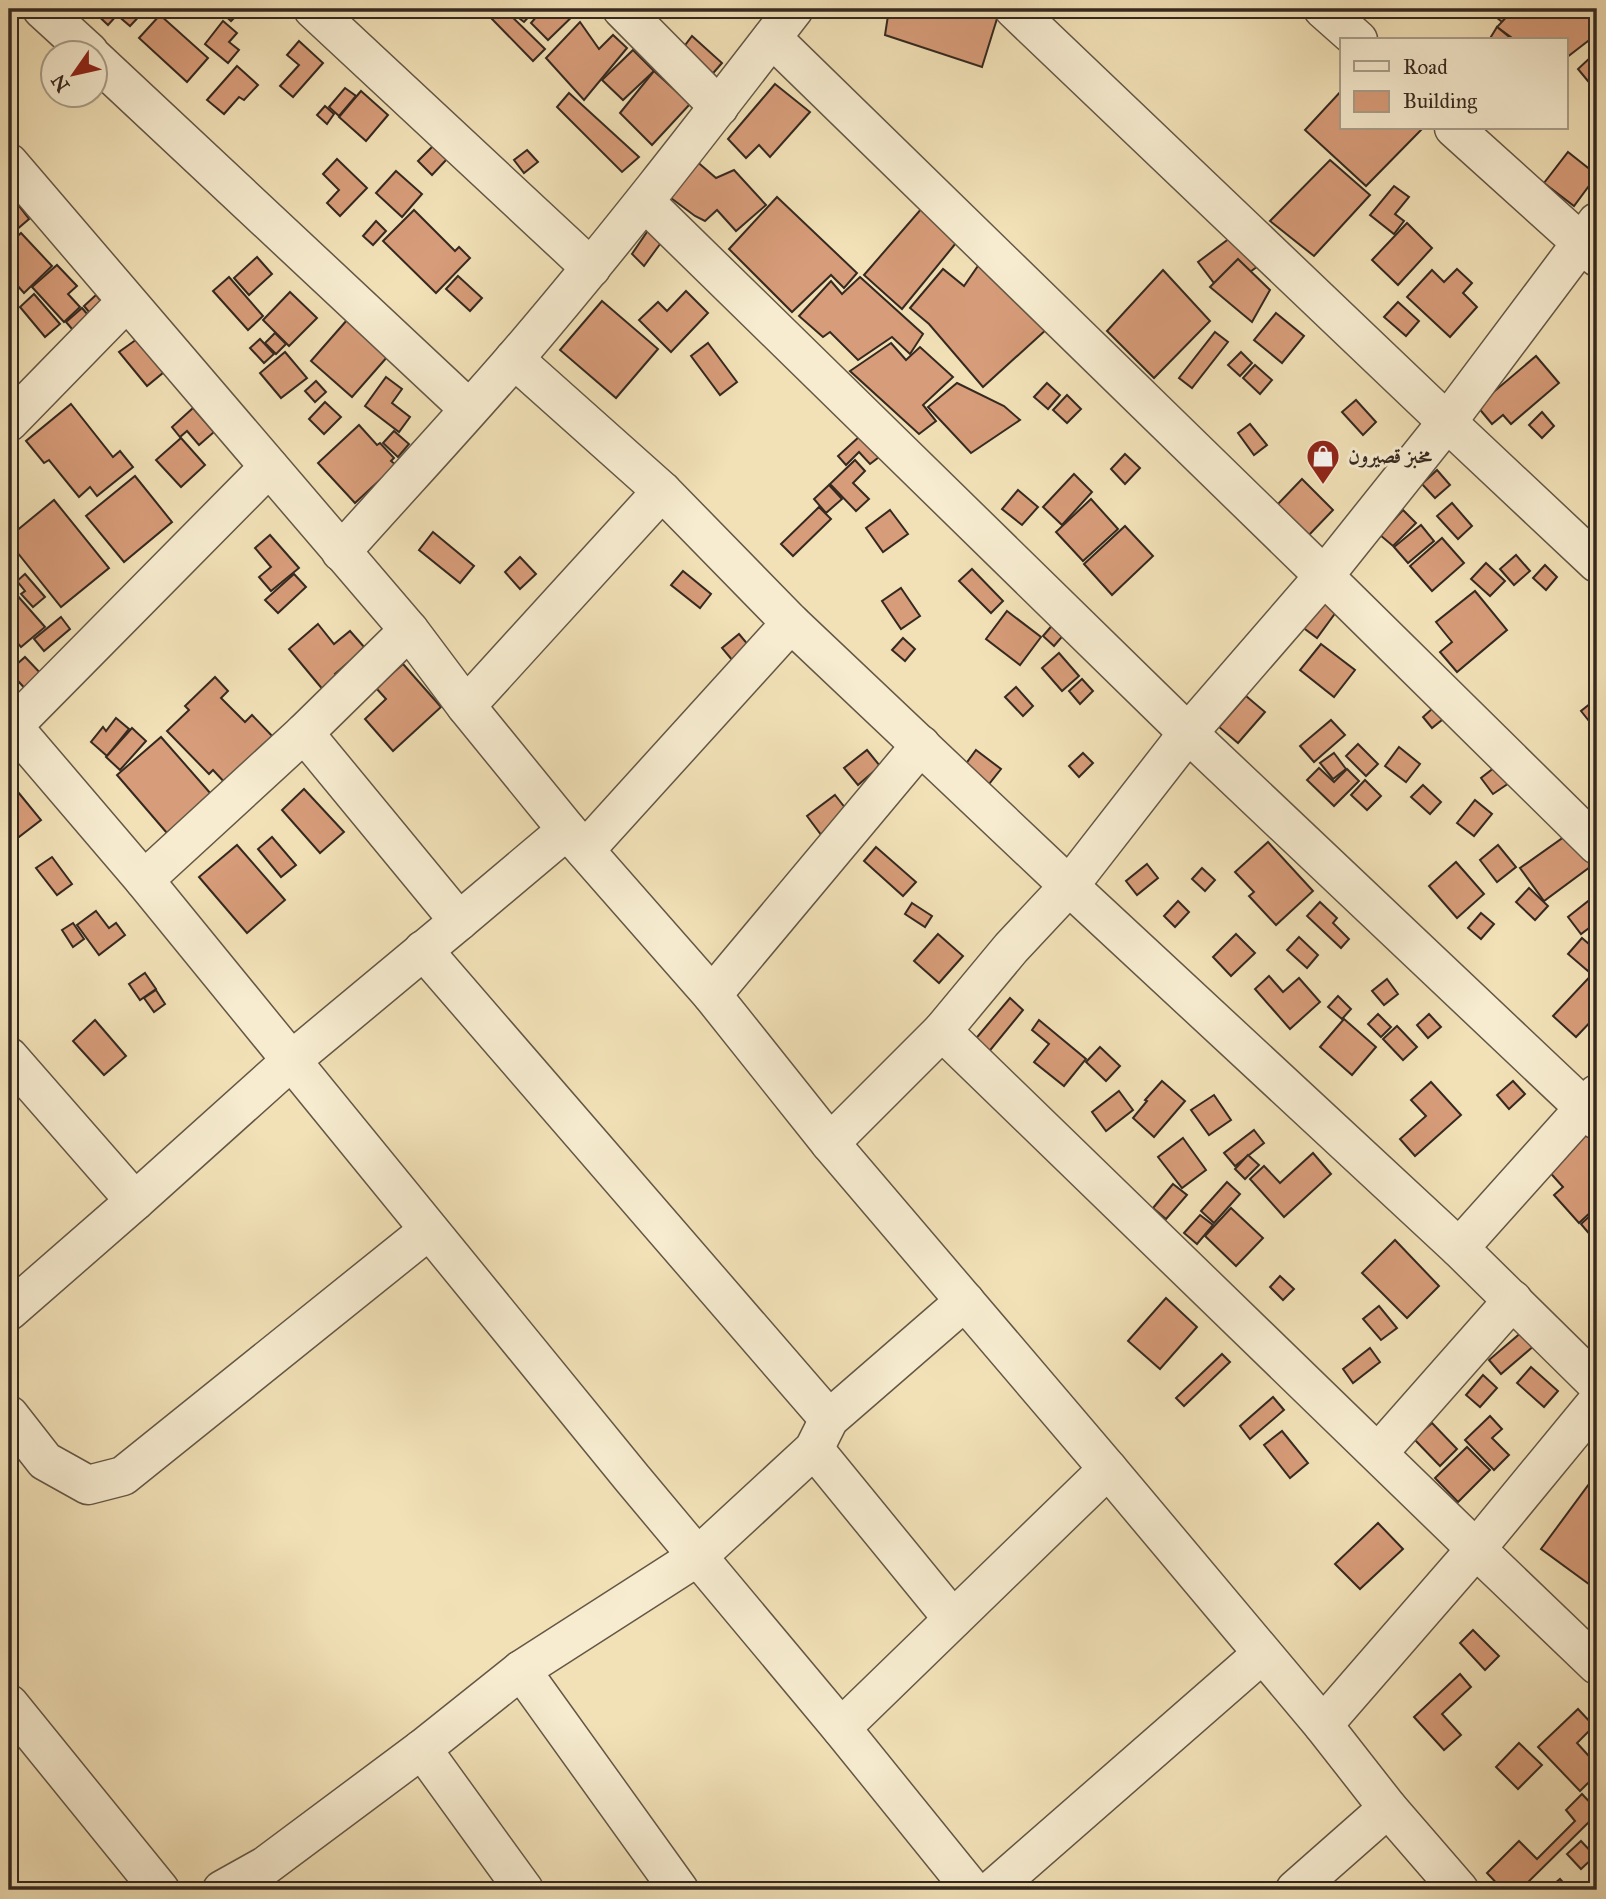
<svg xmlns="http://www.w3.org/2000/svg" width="1606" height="1899" viewBox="0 0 1606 1899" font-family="'IM FELL Great Primer',Amiri,serif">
  <rect width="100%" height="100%" fill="#f2e1b7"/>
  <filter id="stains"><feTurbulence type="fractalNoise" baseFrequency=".00286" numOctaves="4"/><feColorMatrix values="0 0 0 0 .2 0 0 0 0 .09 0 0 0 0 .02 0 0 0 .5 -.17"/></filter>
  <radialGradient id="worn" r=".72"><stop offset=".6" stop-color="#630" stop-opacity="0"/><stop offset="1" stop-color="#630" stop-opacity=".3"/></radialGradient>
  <g fill="#d79c79" stroke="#352920" stroke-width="2">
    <path d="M91 9H146L130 26 117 15 108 25Z"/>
    <path d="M218 9H243L231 21Z"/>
    <path d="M500 9H504L545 49 533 61 491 18Z"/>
    <path d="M507 9H536L524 22Z"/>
    <path d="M543 9H580L548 40 531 23Z"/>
    <path d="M889 9H1000L982 67 885 35Z"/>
    <path d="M1486 9H1514L1502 22Z"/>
    <path d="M1514 9H1597V34L1566 58V40H1515L1497 27Z"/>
    <path d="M160 15 208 58 187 82 139 38Z"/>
    <path d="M223 21 237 33 229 42 239 50 228 63 205 44Z"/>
    <path d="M580 22 599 49 613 35 627 48 584 100 546 58Z"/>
    <path d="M1497 27 1513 40H1489Z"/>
    <path d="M692 36 722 63 708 79 680 52Z"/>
    <path d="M299 41 323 63 293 97 280 86 299 65 287 55Z"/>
    <path d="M633 50 654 71 623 100 602 80Z"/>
    <path d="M1592 56 1597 62V92L1578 69Z"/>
    <path d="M237 66 258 85 244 100 239 97 224 114 207 100Z"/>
    <path d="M654 71 690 104 652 145 620 113Z"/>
    <path d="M775 84 810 112 770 157 759 145 746 158 728 139Z"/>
    <path d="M345 88 356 96 339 116 329 107Z"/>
    <path d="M1342 90V128H1423L1366 186 1305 130Z"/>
    <path d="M361 91 388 115 366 141 339 117Z"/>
    <path d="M569 93 639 157 622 172 557 107Z"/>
    <path d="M325 106 334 114 327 124 317 115Z"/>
    <path d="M433 146 447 159 432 175 418 161Z"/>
    <path d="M527 150 538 162 524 173 514 160Z"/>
    <path d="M1568 152 1597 175 1574 206 1544 183Z"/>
    <path d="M337 159 367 188 340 216 327 203 339 190 323 174Z"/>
    <path d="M694 159 716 178 734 170 766 205 736 231 717 210 705 221 695 216 667 195Z"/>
    <path d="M1330 160 1370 195 1314 256 1270 221Z"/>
    <path d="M396 171 422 194 402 217 376 193Z"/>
    <path d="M1394 186 1409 197 1395 214 1404 221 1394 234 1370 215Z"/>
    <path d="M9 193 29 219 15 231 9 223Z"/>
    <path d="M777 197 857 273 844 288 831 275 792 312 729 249Z"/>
    <path d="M922 208 956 243 902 309 864 275Z"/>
    <path d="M414 210 455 251 459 247 470 258 436 293 383 241Z"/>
    <path d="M376 221 386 231 373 245 363 236Z"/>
    <path d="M1407 223 1432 248 1398 285 1372 260Z"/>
    <path d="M649 229 663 240 644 266 632 254Z"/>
    <path d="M1238 232 1261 264 1247 274 1239 265 1214 283 1198 262Z"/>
    <path d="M21 233 52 266 24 293 9 276V244Z"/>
    <path d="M989 250 1059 318 983 387 929 324 910 308 943 269 964 286Z"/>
    <path d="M257 257 272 274 249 295 234 278Z"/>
    <path d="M1238 259 1270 290 1252 322 1210 287Z"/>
    <path d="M57 265 77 286 68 294 80 307 64 322 32 287Z"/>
    <path d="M1457 269 1472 283 1463 293 1477 307 1450 337 1407 297 1432 270 1444 282Z"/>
    <path d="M1163 270 1210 321 1154 378 1107 331Z"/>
    <path d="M458 276 482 298 470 311 446 289Z"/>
    <path d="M229 277 263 316 248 330 213 291Z"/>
    <path d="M860 277 923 334 910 354 892 337 858 360 830 332 823 337 799 316 831 281 842 294Z"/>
    <path d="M686 291 708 313 671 352 639 320 658 302 667 311Z"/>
    <path d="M290 292 317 318 289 346 263 320Z"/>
    <path d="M34 294 60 324 45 337 20 307Z"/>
    <path d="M96 295 107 308 95 319 84 306Z"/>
    <path d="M602 301 658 349 616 398 560 350Z"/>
    <path d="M1398 302 1419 321 1406 336 1384 317Z"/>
    <path d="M82 308 95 323 79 337 66 322Z"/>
    <path d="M1276 313 1304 336 1282 363 1254 340Z"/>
    <path d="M347 320 388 356 352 397 311 361Z"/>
    <path d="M1215 332 1228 342 1192 388 1179 378Z"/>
    <path d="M275 333 286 344 276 354 265 343Z"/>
    <path d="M137 339 164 372 147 386 119 352Z"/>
    <path d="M260 339 274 354 264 363 250 348Z"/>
    <path d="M708 343 737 382 720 395 691 356Z"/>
    <path d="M891 343 906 360 920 347 953 377 923 405 936 421 919 434 850 371Z"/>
    <path d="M285 352 307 378 281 398 260 373Z"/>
    <path d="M1241 352 1252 363 1240 376 1228 365Z"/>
    <path d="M1536 356 1559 383 1511 424 1503 415 1492 424 1477 406Z"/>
    <path d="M1255 365 1272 380 1260 394 1243 378Z"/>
    <path d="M386 377 402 389 392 403 410 417 399 432 365 406Z"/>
    <path d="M316 381 326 392 315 402 305 391Z"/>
    <path d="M957 383 1004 406 1020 420 971 453 928 407Z"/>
    <path d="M1047 383 1060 395 1048 409 1034 397Z"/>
    <path d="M1067 395 1081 409 1067 423 1053 410Z"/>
    <path d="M1356 400 1376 422 1363 435 1342 412Z"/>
    <path d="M325 402 341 417 324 434 309 419Z"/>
    <path d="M71 404 113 457 120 451 133 467 97 496 90 487 79 497 49 460 44 463 26 441Z"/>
    <path d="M193 408 214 432 199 445 187 431 180 437 172 427Z"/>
    <path d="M1542 412 1554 426 1542 438 1529 425Z"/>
    <path d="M1250 424 1267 445 1254 455 1238 433Z"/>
    <path d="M359 425 377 445 380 443 394 458 391 461 396 465 355 503 318 463Z"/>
    <path d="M394 431 409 444 398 457 383 443Z"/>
    <path d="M860 436 879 457 870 464 859 452 846 465 838 456Z"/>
    <path d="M181 438 205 465 181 487 156 460Z"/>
    <path d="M1125 454 1140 468 1125 484 1111 469Z"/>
    <path d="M855 460 865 471 853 483 869 499 856 511 830 484Z"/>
    <path d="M1437 470 1450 485 1435 498 1422 484Z"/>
    <path d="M1074 474 1092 492 1062 525 1043 507Z"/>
    <path d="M135 476 172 522 124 562 86 516Z"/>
    <path d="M1302 479 1333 510 1308 536 1277 505Z"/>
    <path d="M829 485 842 499 826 513 814 499Z"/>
    <path d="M1018 490 1038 507 1022 525 1002 509Z"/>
    <path d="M1091 499 1118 529 1083 561 1056 532Z"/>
    <path d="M54 500 109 568 61 607 9 542V537Z"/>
    <path d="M1452 503 1472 526 1458 539 1437 516Z"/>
    <path d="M819 507 831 519 793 556 781 544Z"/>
    <path d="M890 510 908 534 883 552 866 528Z"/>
    <path d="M1403 510 1416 523 1393 546 1380 535Z"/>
    <path d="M1421 525 1434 541 1408 563 1394 547Z"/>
    <path d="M1125 526 1153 556 1112 595 1084 564Z"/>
    <path d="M433 532 474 566 460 583 419 550Z"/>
    <path d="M270 535 299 568 271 591 259 577 271 567 255 548Z"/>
    <path d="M1442 538 1464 563 1432 591 1410 566Z"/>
    <path d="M1516 555 1530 571 1514 585 1500 569Z"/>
    <path d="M520 557 536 574 520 589 505 572Z"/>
    <path d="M1486 563 1505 581 1490 596 1471 579Z"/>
    <path d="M1545 565 1557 577 1546 590 1533 578Z"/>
    <path d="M972 569 1003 601 991 613 959 581Z"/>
    <path d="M683 571 711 594 700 608 671 585Z"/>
    <path d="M25 574 45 597 33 607 21 594 25 591 17 581Z"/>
    <path d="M294 574 306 587 278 613 265 600Z"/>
    <path d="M901 588 920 616 901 629 882 601Z"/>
    <path d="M1475 591 1507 630 1457 672 1440 652 1452 642 1436 622Z"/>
    <path d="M1319 593 1339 608 1317 638 1297 623Z"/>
    <path d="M16 594 45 627 21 647 9 632V601Z"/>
    <path d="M1007 611 1041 637 1020 665 986 639Z"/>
    <path d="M61 617 70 629 44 651 34 639Z"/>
    <path d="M1055 622 1066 632 1054 646 1043 636Z"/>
    <path d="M318 624 334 644 350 631 365 648 335 674 338 678 324 691 289 649Z"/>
    <path d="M739 634 750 647 733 661 722 648Z"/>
    <path d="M903 638 915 649 905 661 892 650Z"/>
    <path d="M1321 644 1355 670 1334 697 1300 670Z"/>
    <path d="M1059 653 1079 676 1062 691 1042 668Z"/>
    <path d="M25 657 45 678 29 693 9 671Z"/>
    <path d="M403 664 441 707 393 751 365 719 386 699 376 688Z"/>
    <path d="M215 677 228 691 221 698 245 722 252 715 276 740 228 786 213 770 209 774 167 731 189 710 185 706Z"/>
    <path d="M1082 679 1093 691 1080 704 1069 691Z"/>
    <path d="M1016 687 1033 706 1023 716 1005 697Z"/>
    <path d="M1246 696 1265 712 1238 743 1219 727Z"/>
    <path d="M1443 699 1453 711 1432 728 1423 717Z"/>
    <path d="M1596 699 1597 700V731L1581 711Z"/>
    <path d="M116 718 129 729 107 756 91 742 103 727 106 731Z"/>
    <path d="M1331 720 1345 735 1314 762 1300 746Z"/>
    <path d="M132 728 146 741 120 770 106 757Z"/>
    <path d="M161 737 218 802 173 840 117 775Z"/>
    <path d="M1358 744 1378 764 1366 776 1346 756Z"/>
    <path d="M1399 747 1420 764 1406 782 1385 766Z"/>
    <path d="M867 750 880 766 858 785 844 768Z"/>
    <path d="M976 750 1001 769 989 784 965 765Z"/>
    <path d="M1083 753 1093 763 1079 777 1069 766Z"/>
    <path d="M1334 753 1346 769 1333 779 1320 763Z"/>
    <path d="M1499 764 1512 781 1493 794 1481 778Z"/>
    <path d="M1319 768 1334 782 1347 769 1359 781 1334 806 1307 780Z"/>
    <path d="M1365 780 1381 796 1367 810 1351 795Z"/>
    <path d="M1423 785 1441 802 1430 814 1411 797Z"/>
    <path d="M304 789 344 832 320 853 282 810Z"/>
    <path d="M18 792 41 820 15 840 9 831V800Z"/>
    <path d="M835 795 850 814 822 836 807 816Z"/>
    <path d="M1475 800 1492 814 1474 836 1457 823Z"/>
    <path d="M1571 832 1594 864 1544 901 1520 868Z"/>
    <path d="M272 837 296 865 281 877 258 849Z"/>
    <path d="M1268 842 1313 891 1276 925 1249 896 1254 892 1235 872Z"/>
    <path d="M237 845 285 900 247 933 199 877Z"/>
    <path d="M1498 845 1516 867 1497 882 1480 860Z"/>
    <path d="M876 847 916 882 903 896 864 861Z"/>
    <path d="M52 857 72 884 57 895 36 868Z"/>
    <path d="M1456 862 1484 894 1457 918 1429 886Z"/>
    <path d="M1147 864 1158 878 1137 895 1126 881Z"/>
    <path d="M1202 868 1215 880 1205 891 1192 879Z"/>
    <path d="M1529 888 1548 906 1535 920 1516 902Z"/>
    <path d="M1592 898 1597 905V922L1581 934 1568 917Z"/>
    <path d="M1178 901 1189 912 1175 927 1164 916Z"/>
    <path d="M1320 902 1337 918 1333 923 1349 939 1341 948 1307 916Z"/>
    <path d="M912 903 932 916 925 927 905 914Z"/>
    <path d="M96 911 109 928 116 923 125 935 99 955 77 925Z"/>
    <path d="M1481 913 1494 924 1481 939 1468 928Z"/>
    <path d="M73 923 84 939 73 947 62 930Z"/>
    <path d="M938 934 963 956 939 983 914 961Z"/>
    <path d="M1236 934 1255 953 1231 976 1213 957Z"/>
    <path d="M1299 937 1318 955 1307 968 1287 950Z"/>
    <path d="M1582 938 1597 951V960L1588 971 1568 954Z"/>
    <path d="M1597 969V1015L1576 1037 1553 1016Z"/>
    <path d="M145 973 156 989 140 1000 129 984Z"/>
    <path d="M1269 976 1283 992 1299 978 1320 1002 1290 1029 1255 989Z"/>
    <path d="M1387 979 1398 994 1384 1005 1372 991Z"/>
    <path d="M156 990 165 1004 154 1012 144 998Z"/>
    <path d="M1338 996 1351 1009 1342 1019 1328 1007Z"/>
    <path d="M1010 998 1023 1010 987 1054 973 1042Z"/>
    <path d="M1378 1014 1391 1027 1381 1037 1368 1024Z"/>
    <path d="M1429 1014 1441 1027 1428 1038 1417 1025Z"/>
    <path d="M1344 1019 1376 1047 1352 1075 1320 1047Z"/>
    <path d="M95 1020 126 1056 104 1075 73 1041Z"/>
    <path d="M1039 1020 1086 1059 1064 1086 1034 1062 1049 1044 1032 1030Z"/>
    <path d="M1397 1026 1417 1047 1403 1060 1383 1039Z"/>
    <path d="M1100 1047 1120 1066 1106 1081 1086 1062Z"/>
    <path d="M1162 1081 1185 1101 1154 1137 1133 1118 1147 1101 1145 1100Z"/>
    <path d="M1513 1081 1525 1094 1509 1109 1497 1095Z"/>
    <path d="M1431 1082 1461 1115 1415 1156 1400 1139 1426 1116 1411 1100Z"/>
    <path d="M1119 1091 1133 1110 1106 1131 1092 1112Z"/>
    <path d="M1214 1095 1231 1120 1209 1135 1191 1110Z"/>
    <path d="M1254 1130 1264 1143 1235 1166 1224 1153Z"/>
    <path d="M1586 1130 1597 1142V1213L1594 1209 1579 1223 1554 1195 1563 1187 1545 1167Z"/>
    <path d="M1183 1138 1206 1170 1182 1188 1158 1157Z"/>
    <path d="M1313 1153 1331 1174 1284 1217 1250 1179 1264 1166 1280 1183Z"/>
    <path d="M1248 1155 1259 1165 1245 1179 1235 1169Z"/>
    <path d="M1227 1182 1240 1194 1214 1223 1201 1211Z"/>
    <path d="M1173 1184 1187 1195 1166 1219 1153 1208Z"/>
    <path d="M1231 1208 1263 1238 1236 1266 1205 1236Z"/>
    <path d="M1593 1213 1597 1217V1232L1592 1237 1581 1224Z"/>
    <path d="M1200 1215 1213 1225 1197 1244 1184 1233Z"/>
    <path d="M1395 1240 1439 1286 1407 1318 1362 1273Z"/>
    <path d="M1280 1276 1294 1289 1283 1300 1270 1287Z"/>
    <path d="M1166 1298 1197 1327 1160 1369 1128 1341Z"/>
    <path d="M1379 1306 1397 1328 1381 1340 1363 1319Z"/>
    <path d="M1523 1331 1535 1345 1501 1374 1489 1360Z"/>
    <path d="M1370 1348 1380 1362 1353 1383 1343 1369Z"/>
    <path d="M1222 1354 1230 1362 1184 1406 1176 1398Z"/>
    <path d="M1531 1367 1558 1391 1544 1407 1517 1383Z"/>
    <path d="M1483 1375 1497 1388 1480 1407 1466 1395Z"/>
    <path d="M1273 1397 1284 1410 1250 1439 1240 1426Z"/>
    <path d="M1490 1416 1502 1429 1492 1438 1509 1455 1494 1470 1465 1440Z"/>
    <path d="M1432 1423 1457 1449 1440 1466 1414 1439Z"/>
    <path d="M1282 1431 1308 1463 1290 1478 1264 1445Z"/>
    <path d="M1467 1447 1490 1470 1458 1502 1435 1478Z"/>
    <path d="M1592 1480 1597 1484V1590L1541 1549Z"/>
    <path d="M1378 1523 1403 1549 1360 1589 1335 1564Z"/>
    <path d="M1473 1630 1499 1656 1485 1670 1460 1643Z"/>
    <path d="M1460 1674 1471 1687 1442 1714 1461 1735 1444 1750 1414 1717Z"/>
    <path d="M1578 1709 1594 1726 1577 1743 1597 1765V1774L1580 1791 1538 1747Z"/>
    <path d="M1519 1743 1542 1765 1518 1789 1496 1767Z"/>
    <path d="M1582 1794 1597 1810V1814L1520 1890H1503L1487 1873 1519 1841 1537 1859 1575 1821 1566 1810Z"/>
    <path d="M1581 1841 1595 1856 1581 1869 1567 1854Z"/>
    <path d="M1560 1879 1570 1890H1547Z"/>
  </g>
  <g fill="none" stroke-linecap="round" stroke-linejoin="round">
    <defs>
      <g id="minor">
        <path d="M42 9 89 52"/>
        <path d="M313 9 591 268"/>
        <path d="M622 9 719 107"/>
        <path d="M1014 9 1447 422 1597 563"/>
        <path d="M1323 9 1358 40"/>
        <path d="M772 38 1324 576 1597 845"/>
        <path d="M94 58 469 409"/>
        <path d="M1454 128 1597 257"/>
        <path d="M9 163 409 630 466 706 567 830 712 995 830 1143 1108 1469 1323 1725 1388 1808 1459 1890"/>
        <path d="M645 202 1188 733 1597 1120"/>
        <path d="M514 359 662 491 791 623 1069 886 1459 1248 1597 1384"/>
        <path d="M9 422 126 302"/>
        <path d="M341 552C399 487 458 424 515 358 612 245 703 127 794 9"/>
        <path d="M466 706 662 491"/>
        <path d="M9 722 144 880 632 1478 841 1728 972 1890"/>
        <path d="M12 727 269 467"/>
        <path d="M304 733 459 921"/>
        <path d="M585 850 791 623"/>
        <path d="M144 880 304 733 409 630"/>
        <path d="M423 950 829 1419"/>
        <path d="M712 995 921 745"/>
        <path d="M942 1031 1476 1549 1597 1665"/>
        <path d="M9 1057 135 1201"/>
        <path d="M830 1143 942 1031 1011 948 1069 886 1188 733 1324 576 1447 422 1597 222"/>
        <path d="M1459 1248 1597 1094"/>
        <path d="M9 1311 135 1201 292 1060 459 921 567 830"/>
        <path d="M9 1415 45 1461 88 1485 123 1476 429 1230"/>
        <path d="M814 1449 953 1619"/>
        <path d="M1378 1453 1513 1300"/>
        <path d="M521 1670 679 1890"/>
        <path d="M9 1704 160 1890"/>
        <path d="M1323 1725 1476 1549 1597 1402"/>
        <path d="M841 1728 1108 1469"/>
        <path d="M422 1749 524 1890"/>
        <path d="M222 1890 265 1866 422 1749 521 1670 697 1557 814 1449 829 1419 965 1301"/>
        <path d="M992 1890 1262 1654"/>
        <path d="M1295 1890 1388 1808"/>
      </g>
    </defs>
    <use href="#minor" stroke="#645746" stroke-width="41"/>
    <use href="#minor" stroke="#f7ecd0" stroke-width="38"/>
  </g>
  <defs>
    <symbol id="shop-pin" viewBox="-11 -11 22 30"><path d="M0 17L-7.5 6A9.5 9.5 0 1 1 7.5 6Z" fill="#8f2418" stroke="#f7ecd0"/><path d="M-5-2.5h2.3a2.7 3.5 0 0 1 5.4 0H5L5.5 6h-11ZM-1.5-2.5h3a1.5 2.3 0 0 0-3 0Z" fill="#fff"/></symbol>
  </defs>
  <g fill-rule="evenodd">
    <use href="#shop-pin" x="1304" y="437" width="38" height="52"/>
  </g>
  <g text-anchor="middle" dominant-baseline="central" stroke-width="6" stroke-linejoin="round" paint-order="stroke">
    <g font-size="21" font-weight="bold" fill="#352920" stroke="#f7ecd0" text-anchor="start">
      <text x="1348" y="456">مخبز قصيرون</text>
    </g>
  </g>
  <rect width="1606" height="1899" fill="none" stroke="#f2e1b7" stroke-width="35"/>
  <rect x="10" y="10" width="1585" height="1878" fill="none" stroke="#352920" stroke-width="3.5"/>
  <rect x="18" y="18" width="1571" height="1864" fill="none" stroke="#352920" stroke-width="2"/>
  <rect x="1340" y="38" width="228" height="91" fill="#f7ecd0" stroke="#a99e8a" stroke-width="2"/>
  <rect x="1354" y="61" width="35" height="10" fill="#f7ecd0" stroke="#a99e8a" stroke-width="2"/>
  <text x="1403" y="74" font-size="21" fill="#352920">Road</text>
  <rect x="1354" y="91" width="35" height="21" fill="#d79c79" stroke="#a99e8a" stroke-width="2"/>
  <text x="1403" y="108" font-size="21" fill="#352920">Building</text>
  <g transform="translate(74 74) rotate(236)"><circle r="33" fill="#f7ecd0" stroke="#a99e8a" stroke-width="2"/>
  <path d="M0-5L12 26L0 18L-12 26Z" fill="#8f2418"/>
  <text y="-10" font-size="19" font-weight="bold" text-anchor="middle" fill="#352920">N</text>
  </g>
  <rect width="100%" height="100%" filter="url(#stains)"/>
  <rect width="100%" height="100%" fill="url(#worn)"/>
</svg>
